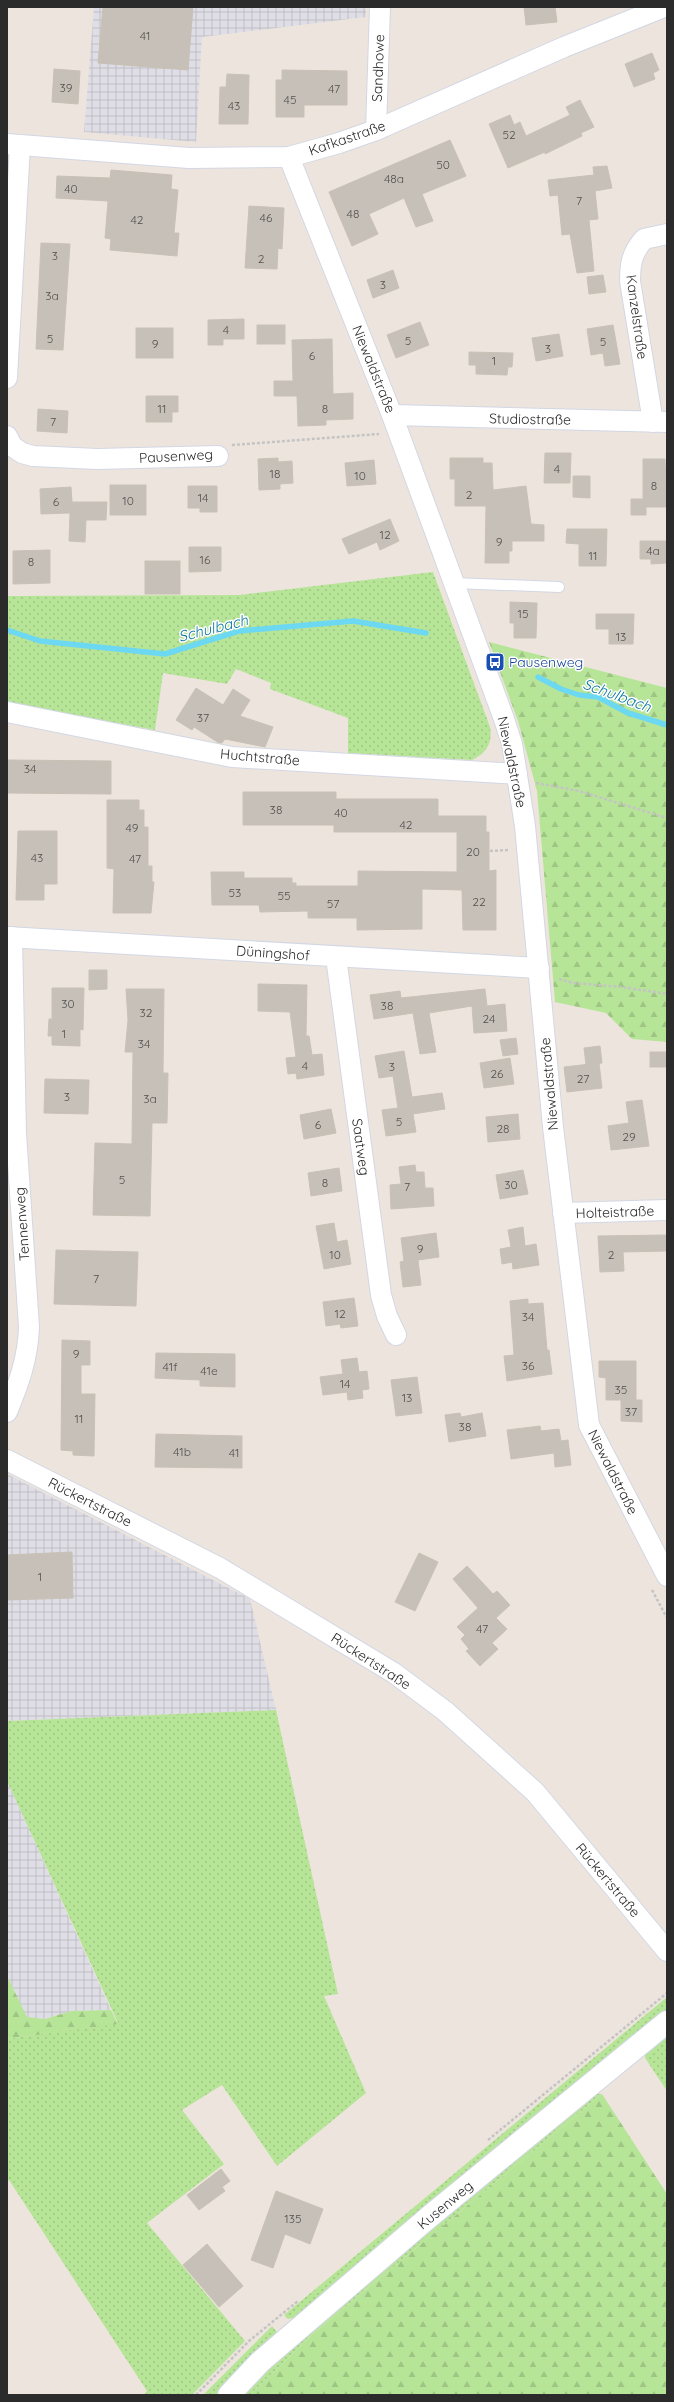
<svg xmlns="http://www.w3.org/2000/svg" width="674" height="2402" viewBox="0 0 674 2402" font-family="Quicksand,sans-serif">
  <defs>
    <pattern id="industrial-grid" width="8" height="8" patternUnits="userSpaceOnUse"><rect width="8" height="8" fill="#dfdee6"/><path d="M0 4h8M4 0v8" fill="none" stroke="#c0bfc5"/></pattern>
    <pattern id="grass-dots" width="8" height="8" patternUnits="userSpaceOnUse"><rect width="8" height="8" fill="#b7e598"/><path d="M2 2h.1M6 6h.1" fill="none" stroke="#9ec583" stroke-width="1.8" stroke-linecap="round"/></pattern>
    <pattern id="forest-firs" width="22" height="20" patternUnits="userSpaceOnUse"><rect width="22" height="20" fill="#b7e598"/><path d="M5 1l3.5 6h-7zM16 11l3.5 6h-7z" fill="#9ec583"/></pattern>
  </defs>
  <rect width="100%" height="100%" fill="#ede5dd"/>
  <g fill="url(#industrial-grid)">
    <path d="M94 7H366V17L202 37 196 142 84 132Z"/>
    <path d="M7 1474 250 1599 276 1710 7 1721Z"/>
    <path d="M7 1781 111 2010 71 2011 45 2019 26 2017 7 1976Z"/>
  </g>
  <g fill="url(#grass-dots)">
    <path d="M433 572 490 727C493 744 486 753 472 760L348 753V718L270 689 271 683 236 669 227 684 163 673 155 730 7 703V596L239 595Z"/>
    <path d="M276 1710 338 1994 324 1996 366 2093 277 2166 222 2085 182 2110 224 2164 147 2223 245 2341 192 2395H144L147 2391 9 2180 7 2181V2039L118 2023 7 1781V1721Z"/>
    <path d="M667 1997V2011L299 2317 288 2319 284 2315Z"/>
    <path d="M667 2032V2091L645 2058 646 2050Z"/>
    <path d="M594 2094H602L315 2332 250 2395H241L305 2332Z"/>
    <path d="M272 2326 277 2332 218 2395H203Z"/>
  </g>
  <g fill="url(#forest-firs)">
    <path d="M489 642 667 688V1042L632 1039 606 1013 555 1002 537 791 518 721Z"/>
    <path d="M7 1976 27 2017 45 2019 71 2011 111 2010 118 2024 7 2039Z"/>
    <path d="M602 2094 667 2194V2395H250L315 2332Z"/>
  </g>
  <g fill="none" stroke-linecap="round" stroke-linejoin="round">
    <g stroke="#6dd8f2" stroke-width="5.5">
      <path d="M7 630 40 641 165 654 239 631 353 621 426 633"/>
      <path d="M538 677 561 689 579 695 598 697 628 713 667 725"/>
    </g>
  </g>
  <g fill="#c6c0b8" stroke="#c9c1b6">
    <path d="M103 7H193L188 70 98 63Z"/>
    <path d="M524 7H555L557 22 526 25Z"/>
    <path d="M652 53 659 70 653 73 655 79 634 87 625 64Z"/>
    <path d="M54 69 80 71 78 104 52 102Z"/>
    <path d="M282 70 347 71V105H304V117H276V80H282Z"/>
    <path d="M227 74 249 75 248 124H219L220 87H226Z"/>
    <path d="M580 100 594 127 581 133 582 136 545 154V152L508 168 489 124 510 115 514 125 520 122 526 136 570 115 566 107Z"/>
    <path d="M450 140 466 176 422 194 433 221 416 227 404 198 369 214 378 234 352 246 329 192Z"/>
    <path d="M607 166 612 188 595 191 598 219 589 220 594 271 577 273 570 234 562 235 558 195 550 196 548 180 594 175 593 167Z"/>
    <path d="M111 170 172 175 171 189 178 190 174 233H179L177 256 110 250 111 239 105 238 108 201 56 198 57 176 110 178Z"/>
    <path d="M249 206 284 208 282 249 278 248 277 269 245 268Z"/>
    <path d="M41 243 70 244 63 350 36 349Z"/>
    <path d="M393 270 399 288 373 298 367 280Z"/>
    <path d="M603 275 606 292 589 294 587 277Z"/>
    <path d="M244 319V339H223V345H208V320Z"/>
    <path d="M420 322 429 345 396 358 387 335Z"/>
    <rect x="257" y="325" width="28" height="19"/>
    <path d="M613 325 620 364 605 366 603 353 591 355 587 329Z"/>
    <rect x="136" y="328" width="37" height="30"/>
    <path d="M559 334 563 356 536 361 532 338Z"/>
    <path d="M332 339 333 394 353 393V419L326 420V425L298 426 297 396H274V381H293L292 340Z"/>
    <path d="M469 352 513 353 512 367H508L507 375 476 374V365H469Z"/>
    <path d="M146 396H178V412H172V422H146Z"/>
    <path d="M38 409 68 411 67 433 37 431Z"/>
    <path d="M545 453H571L570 483H544Z"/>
    <path d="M278 458V462L292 461 293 483 280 484V489L259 490 258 459Z"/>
    <path d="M450 458H483V463H492L493 490 526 486 531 524 544 525V541H512V551H509V563H485L486 506H455V479H450Z"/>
    <path d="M643 459H665L667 507H646V515H631V499H643Z"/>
    <path d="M374 460 376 484 347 486 345 463Z"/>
    <path d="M573 476H590V498L573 497Z"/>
    <rect x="110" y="485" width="36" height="30"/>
    <path d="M188 486H217V512H200V508H188Z"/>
    <path d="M71 487 72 502H107L106 520H86L85 542 69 541 70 513 41 514 40 489Z"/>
    <path d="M390 519 399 541 380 550 377 542 349 554 342 539Z"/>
    <path d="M567 529H607L606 566H579V544L566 543Z"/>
    <path d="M640 541H667V563L651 564V559H640Z"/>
    <path d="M189 547H221V571L189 572Z"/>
    <path d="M50 550V583L13 584V551Z"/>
    <rect x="145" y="561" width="35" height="33"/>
    <path d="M510 602 537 603 536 638H514V623H510Z"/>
    <path d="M596 614H634L633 644H609V629H596Z"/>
    <path d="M196 688 223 705 233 689 250 700 240 716 273 727 265 747 225 739 222 743H219L194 727 192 730 176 720Z"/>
    <path d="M7 760 111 761V794L7 793Z"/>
    <path d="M243 792H336V799H438V816H486V832H489V871L496 870V930H463L462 890 422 889V929L357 930V918H308V911L260 912 259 905H212L211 872H244V878H292V883H296V886H358V871L457 872V832H334V825H243Z"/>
    <path d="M107 800H139V810H144V827H148V866H152V882H154L151 913H113L114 869 107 868Z"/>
    <path d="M18 831H57V884H44V900H16Z"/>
    <path d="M89 970H107V989L89 990Z"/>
    <path d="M258 984 307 985 306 1036H309L312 1055 322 1054 324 1075 297 1079 296 1073 288 1074 286 1058 296 1057 290 1012 258 1011Z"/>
    <path d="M52 988H84L83 1030 80 1029V1046L52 1045V1036H48L49 1019H52Z"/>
    <path d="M126 989H164L163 1073H168L167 1123H152L150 1216 93 1215 95 1143 132 1144 133 1052H125L128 1020Z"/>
    <path d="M485 989 487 1006 505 1004 507 1031 474 1033 472 1006 429 1013 436 1052 420 1054 413 1013 374 1019 370 995 400 991 401 998Z"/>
    <path d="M516 1038 518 1054 503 1056 500 1040Z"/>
    <path d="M600 1046 602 1063 586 1065 584 1048Z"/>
    <path d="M404 1051 412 1097 442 1093 445 1109 413 1114 416 1132 386 1136 382 1110 398 1108 393 1076 379 1078 375 1056Z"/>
    <rect x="650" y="1052" width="16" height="15"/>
    <path d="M510 1058 514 1084 484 1088 480 1063Z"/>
    <path d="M599 1063 602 1088 567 1092 564 1067Z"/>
    <path d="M45 1079 89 1080 88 1114 44 1113Z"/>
    <path d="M642 1100 649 1146 611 1150 608 1126 629 1123 626 1102Z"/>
    <path d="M331 1109 336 1133 304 1139 300 1115Z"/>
    <path d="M518 1114 520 1139 488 1142 486 1117Z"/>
    <path d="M415 1165 416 1172H424L425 1188H433L434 1206 391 1209 390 1185 401 1184 399 1167Z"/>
    <path d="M339 1168 342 1191 311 1196 308 1173Z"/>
    <path d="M523 1170 528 1194 500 1199 496 1175Z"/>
    <path d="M334 1223 337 1242 347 1240 351 1264 324 1269 316 1226Z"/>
    <path d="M523 1227 525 1246 536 1244 539 1265 513 1269 512 1262 502 1264 500 1249 511 1247 508 1230Z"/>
    <path d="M436 1233 439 1257 418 1260 421 1285 403 1287 400 1262 404 1261 401 1238Z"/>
    <path d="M667 1235V1251L623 1252 624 1271 600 1272 598 1236Z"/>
    <path d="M56 1250 138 1252 136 1306 54 1304Z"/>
    <path d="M354 1298 358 1326 341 1328 340 1324 326 1326 323 1302Z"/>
    <path d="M528 1299V1304L543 1303 547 1350H549L552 1374 507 1381 504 1356 514 1355 510 1301Z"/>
    <path d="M62 1340 90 1341V1365H81V1394H95L94 1456 73 1455V1451L61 1450Z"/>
    <path d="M156 1353 235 1354V1387L200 1386V1380L155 1378Z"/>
    <path d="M357 1358 359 1372 367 1371 369 1389 362 1390 363 1398 348 1400 347 1392 323 1395 320 1377 343 1374 341 1360Z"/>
    <path d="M599 1361H636V1400H642V1422L621 1421V1400H606V1378L599 1377Z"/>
    <path d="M417 1377 422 1413 396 1416 391 1380Z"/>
    <path d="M460 1413 461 1417 482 1413 486 1436 449 1442 445 1415Z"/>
    <path d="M540 1426 541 1431 559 1429 561 1441 568 1440 571 1465 555 1467 554 1453 511 1459 507 1430Z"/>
    <path d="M156 1434 242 1436V1468L155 1467Z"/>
    <path d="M72 1552 73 1598 7 1600V1555Z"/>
    <path d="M419 1553 438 1562 415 1611 395 1602Z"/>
    <path d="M467 1566 493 1594 497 1591 510 1605 496 1618 507 1629 492 1643 498 1649 480 1666 466 1651 469 1649 461 1639 465 1635 457 1627 478 1608 453 1579Z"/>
    <path d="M221 2169 230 2181 222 2187 225 2191 199 2210 187 2195Z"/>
    <path d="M276 2191 323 2209 310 2244 285 2234 273 2268 251 2260Z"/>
    <path d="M207 2244 243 2286 219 2307 183 2265Z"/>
  </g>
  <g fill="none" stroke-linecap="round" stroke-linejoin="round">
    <defs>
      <path id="service" d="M453 583 559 587"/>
      <g id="minor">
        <path d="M376 130 380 7"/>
        <path d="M7 144 189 158 289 157 339 143 376 130 564 47 664 7"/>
        <path d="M289 157 392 415 504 719 512 744 525 826 553 1127 589 1425 667 1576"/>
        <path d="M7 378 20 145"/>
        <path d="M392 415 667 422"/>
        <path d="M653 422 630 281C630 263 632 253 644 239L667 234"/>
        <path d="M7 436 12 446 22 453 33 456 97 459 218 456"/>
        <path d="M7 712 232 757 517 774"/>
        <path d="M7 937 539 968"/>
        <path d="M336 957 381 1295 387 1316 396 1335"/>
        <path d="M563 1213 667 1210"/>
        <path d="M7 1412C19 1383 28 1358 29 1327L16 1133 12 937"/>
        <path d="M7 1460 220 1568 394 1673 445 1711 535 1792 667 1951"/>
      </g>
      <path id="tertiary" d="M229 2395 260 2362 429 2217 667 2022"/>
    </defs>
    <use href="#service" stroke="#d2d7e4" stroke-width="12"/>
    <use href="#minor" stroke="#d2d7e4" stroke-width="22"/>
    <use href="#tertiary" stroke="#d2d7e4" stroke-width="24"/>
    <g stroke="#c4c4c4" stroke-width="2.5" stroke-dasharray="3 2" stroke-linecap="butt">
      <path d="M232 445 379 434"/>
      <path d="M536 783 579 791 667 818"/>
      <path d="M490 851 509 850"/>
      <path d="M559 979 573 983 622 987 667 994"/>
      <path d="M652 1590 667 1618"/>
      <path d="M488 2140 667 1993"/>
      <path d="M196 2395 249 2341 298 2301"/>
    </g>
    <use href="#service" stroke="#fff" stroke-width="10"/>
    <use href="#minor" stroke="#fff" stroke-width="20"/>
    <use href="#tertiary" stroke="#fff" stroke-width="22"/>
  </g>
  <defs>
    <symbol id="bus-square" viewBox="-11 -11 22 22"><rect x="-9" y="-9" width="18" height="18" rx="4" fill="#1a4fb4" stroke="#fff"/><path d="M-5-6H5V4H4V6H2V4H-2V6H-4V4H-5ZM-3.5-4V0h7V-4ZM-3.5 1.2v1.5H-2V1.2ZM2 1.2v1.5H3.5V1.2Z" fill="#fff"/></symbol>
  </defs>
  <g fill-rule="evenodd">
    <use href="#bus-square" x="484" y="651" width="22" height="22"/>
  </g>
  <g text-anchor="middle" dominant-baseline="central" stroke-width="3" stroke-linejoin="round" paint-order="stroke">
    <g font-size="12" fill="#52504e">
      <text x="145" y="35">41</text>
      <text x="66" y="87">39</text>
      <text x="334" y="88">47</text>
      <text x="290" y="99">45</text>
      <text x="234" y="105">43</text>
      <text x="509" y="134">52</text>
      <text x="443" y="164">50</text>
      <text x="394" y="178">48a</text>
      <text x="71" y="188">40</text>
      <text x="579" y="200">7</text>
      <text x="353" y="213">48</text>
      <text x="266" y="217">46</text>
      <text x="137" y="219">42</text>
      <text x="55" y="255">3</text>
      <text x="261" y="258">2</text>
      <text x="383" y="284">3</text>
      <text x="52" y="295">3a</text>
      <text x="226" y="329">4</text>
      <text x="50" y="338">5</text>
      <text x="408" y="340">5</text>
      <text x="603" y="341">5</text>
      <text x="155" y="343">9</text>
      <text x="548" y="348">3</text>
      <text x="312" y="355">6</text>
      <text x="494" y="360">1</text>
      <text x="162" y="408">11</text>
      <text x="325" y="408">8</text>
      <text x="53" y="421">7</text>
      <text x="557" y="468">4</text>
      <text x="275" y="473">18</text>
      <text x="360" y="475">10</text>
      <text x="654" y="485">8</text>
      <text x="469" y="494">2</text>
      <text x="203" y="497">14</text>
      <text x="128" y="500">10</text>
      <text x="56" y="501">6</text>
      <text x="385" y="534">12</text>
      <text x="499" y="541">9</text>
      <text x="653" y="550">4a</text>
      <text x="593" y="555">11</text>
      <text x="205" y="559">16</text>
      <text x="31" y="561">8</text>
      <text x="523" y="613">15</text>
      <text x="621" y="636">13</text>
      <text x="203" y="717">37</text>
      <text x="30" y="768">34</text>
      <text x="276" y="809">38</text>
      <text x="341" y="812">40</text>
      <text x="406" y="824">42</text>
      <text x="132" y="827">49</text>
      <text x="473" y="851">20</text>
      <text x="37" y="857">43</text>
      <text x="135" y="858">47</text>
      <text x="235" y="892">53</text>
      <text x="284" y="895">55</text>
      <text x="479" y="901">22</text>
      <text x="333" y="903">57</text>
      <text x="68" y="1003">30</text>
      <text x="387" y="1005">38</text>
      <text x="146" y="1012">32</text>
      <text x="489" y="1018">24</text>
      <text x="64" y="1033">1</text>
      <text x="144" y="1043">34</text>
      <text x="305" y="1065">4</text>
      <text x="392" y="1066">3</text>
      <text x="497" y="1073">26</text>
      <text x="583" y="1078">27</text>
      <text x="67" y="1096">3</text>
      <text x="150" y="1098">3a</text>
      <text x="399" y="1121">5</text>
      <text x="318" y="1124">6</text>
      <text x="503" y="1128">28</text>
      <text x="629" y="1136">29</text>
      <text x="122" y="1179">5</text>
      <text x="325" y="1182">8</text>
      <text x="511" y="1184">30</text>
      <text x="407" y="1186">7</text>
      <text x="420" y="1248">9</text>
      <text x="335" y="1254">10</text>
      <text x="611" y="1254">2</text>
      <text x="96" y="1278">7</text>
      <text x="340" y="1313">12</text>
      <text x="528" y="1316">34</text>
      <text x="76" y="1353">9</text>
      <text x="528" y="1365">36</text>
      <text x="170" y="1366">41f</text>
      <text x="209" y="1370">41e</text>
      <text x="345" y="1383">14</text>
      <text x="621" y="1389">35</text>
      <text x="407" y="1397">13</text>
      <text x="631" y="1411">37</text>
      <text x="79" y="1418">11</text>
      <text x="465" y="1426">38</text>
      <text x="182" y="1451">41b</text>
      <text x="234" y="1452">41</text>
      <text x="40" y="1576">1</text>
      <text x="482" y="1628">47</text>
      <text x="293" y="2218">135</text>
    </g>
    <g font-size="14" fill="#2b2b2b" stroke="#fff">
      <text transform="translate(378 68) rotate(-88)">Sandhowe</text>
      <text transform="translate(347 138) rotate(-19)">Kafkastraße</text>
      <text transform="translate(637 317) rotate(82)">Kanzelstraße</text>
      <text transform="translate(374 369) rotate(68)">Niewaldstraße</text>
      <text transform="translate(530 419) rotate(1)">Studiostraße</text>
      <text transform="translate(176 456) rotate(-3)">Pausenweg</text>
      <text transform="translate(260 757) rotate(5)">Huchtstraße</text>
      <text transform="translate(512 762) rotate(78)">Niewaldstraße</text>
      <text transform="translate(273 953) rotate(4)">Düningshof</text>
      <text transform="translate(549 1084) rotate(-95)">Niewaldstraße</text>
      <text transform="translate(361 1147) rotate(82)">Saatweg</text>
      <text transform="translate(615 1212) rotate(-2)">Holteistraße</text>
      <text transform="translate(22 1224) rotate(-94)">Tennenweg</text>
      <text transform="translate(613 1472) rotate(63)">Niewaldstraße</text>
      <text transform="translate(90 1502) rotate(27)">Rückertstraße</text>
      <text transform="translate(371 1661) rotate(33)">Rückertstraße</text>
      <text transform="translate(608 1880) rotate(50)">Rückertstraße</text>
      <text transform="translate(445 2205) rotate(-40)">Kusenweg</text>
    </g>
    <g font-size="14" fill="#164399" stroke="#fff" text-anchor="start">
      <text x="509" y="662">Pausenweg</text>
    </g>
    <g font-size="15" font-style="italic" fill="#0a77a0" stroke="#fff">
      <text transform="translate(213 628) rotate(-14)">Schulbach</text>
      <text transform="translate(617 695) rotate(20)">Schulbach</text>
    </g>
  </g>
  <rect width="674" height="2402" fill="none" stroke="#2b2b2b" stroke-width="16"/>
</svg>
